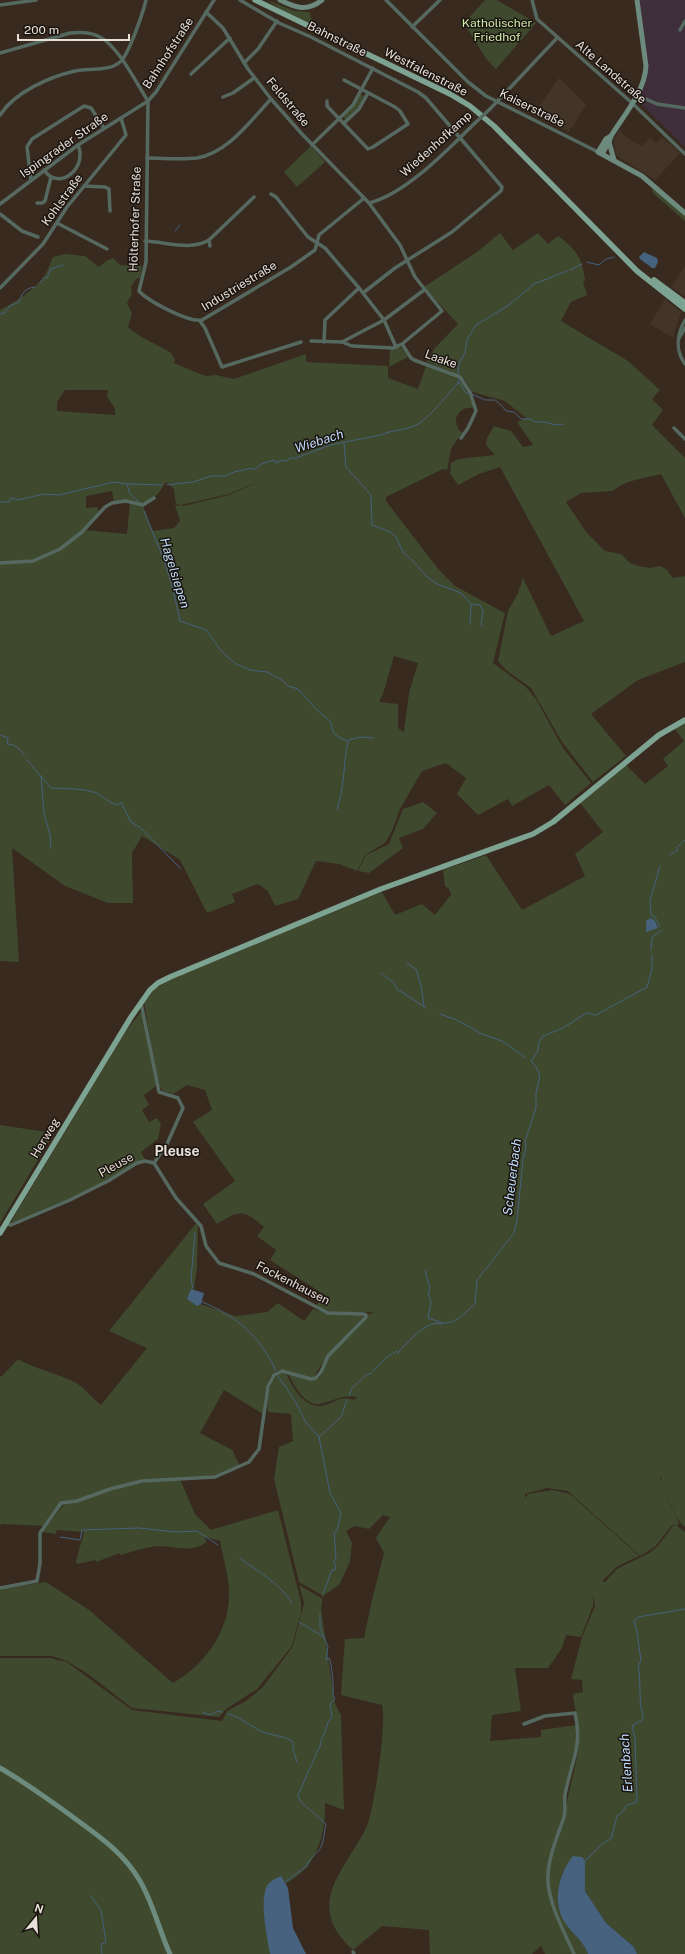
<svg xmlns="http://www.w3.org/2000/svg" width="685" height="1954" viewBox="0 0 685 1954" font-family="'Public Sans',sans-serif">
  <rect width="100%" height="100%" fill="#382a1f"/>
  <g fill="#423528">
    <path d="M559 78 586 105 569 132 533 115Z"/>
    <path d="M619 130 626 137 641 146 650 138 656 143 662 137 680 153 655 180 617 156 615 150 614 140Z"/>
    <path d="M685 266V297L671 287Z"/>
    <path d="M665 299 681 312 673 338 650 324Z"/>
  </g>
  <path fill="#3e2f3b" d="M638 0H685V147L637 100 647 75Z"/>
  <g fill="#3e492d" fill-rule="evenodd">
    <path d="M267 0 295 11 310 12 312 22 314 23 313 25 280 9Z"/>
    <path d="M485 0H497L536 23 496 69 487 60 464 23Z"/>
    <path d="M360 94 364 96 359 106 347 119H345L343 117Z"/>
    <path d="M311 146 325 162 297 187 284 172Z"/>
    <path d="M654 188 685 216V221L654 194 652 190Z"/>
    <path d="M500 233 513 250 538 233 548 244 558 236C576 249 582 258 585 280L583 282 587 295 571 302 561 321 628 361 660 390 652 399 663 410 652 425 685 458V518L661 474C645 478 625 480 613 491L581 493 566 502 587 533 605 551 621 554 630 563 638 566 650 568 660 566 666 569 673 578 685 576V662L638 680 591 714 626 756 593 782 562 742 531 688 506 670 498 661 508 611 518 593 523 578 551 636 584 621 500 467 479 474 458 485 450 473 451 463 458 459 495 455 486 445 487 438 494 426 511 431 523 447 533 445 517 422 526 418 505 401 473 392 465 380 456 374 427 362 434 349 458 324 424 287 477 252Z"/>
    <path d="M65 254 85 256 99 267 106 261 113 258 120 265 142 266 140 278 136 279 131 287 132 294 127 303 132 313 128 327 138 335 170 352 175 359 174 363 200 374 207 376 216 375 234 379 306 354V362L388 366V378L418 389 426 366C458 378 462 373 474 408 459 405 449 421 462 433L451 449 447 470 443 469 386 497V501L439 570 455 586 505 613 493 663 526 687 536 699 563 748 591 783 565 805 549 785 512 806 508 799 478 815 457 794 466 778 446 763 422 771 400 809 392 831 385 843 365 855 357 871 339 864 316 861 298 899 275 906 268 891 258 884 232 894 235 902 207 913 180 860 142 836 132 853 133 903H108L65 886 12 848 19 962 0 961V310C15 302 35 290 45 275 48 270 50 263 53 257ZM65 390H108L107 396 115 409V415L57 411V402ZM166 482 174 489 176 504 181 505 229 494 258 482 229 495 183 506 175 505 180 521 174 528 153 531 143 506 158 494ZM112 491 114 503 130 502 127 534 84 530 99 512 97 507 86 508V496ZM394 656 418 663 409 693 404 732 398 728V704L379 702 383 694Z"/>
    <path d="M399 347 402 348 408 357 389 367 390 349Z"/>
    <path d="M685 723V1527C675 1520 666 1493 660 1481L662 1477 660 1478V1481L679 1523 677 1526 685 1532V1954H637L634 1947 606 1923 585 1891V1861L563 1871C556 1898 556 1912 574 1933 580 1940 585 1945 588 1954H545L541 1946 532 1954H430L429 1930 382 1926 353 1950C303 1905 344 1872 366 1828 374 1813 387 1720 382 1705L341 1695 345 1639 364 1638 372 1600 384 1553 376 1538 390 1517 383 1515 369 1529 354 1526 346 1531 352 1543 350 1562 339 1585 323 1596 321 1609 335 1704 341 1715 344 1810 325 1803C326 1825 321 1847 308 1866 302 1873 293 1879 286 1884L285 1882 266 1888 264 1901 270 1954H171L147 1894 123 1856 0 1767V1658H50L67 1662 132 1710 222 1721 227 1711 246 1701 263 1687 293 1646 304 1603 299 1585 321 1598 322 1600V1595L299 1582 274 1479 279 1447 293 1441 291 1414 268 1412C266 1397 268 1379 282 1371L286 1373C292 1386 303 1407 321 1406 333 1405 336 1395 354 1400L357 1397C344 1394 333 1401 320 1404 305 1407 293 1384 288 1373L290 1371C285 1370 278 1369 275 1372 264 1380 264 1402 263 1414L224 1390 200 1433 234 1451 233 1452 240 1466 215 1477 142 1481 109 1489 87 1498 65 1502 46 1526 1 1524 0 1527V1376H2L18 1359C36 1370 59 1373 78 1384 86 1390 93 1399 101 1405L147 1348 109 1331 197 1222 198 1225 197 1268 192 1301 235 1316 267 1312 278 1303 304 1321 313 1309 329 1314H366L327 1356 315 1375 320 1378 329 1356 369 1314 374 1312 329 1313 315 1307 325 1295 270 1260 276 1250 257 1236 264 1227C243 1209 240 1210 217 1224L203 1204 235 1181 193 1122 212 1110 205 1090 187 1085 173 1094 163 1091 158 1085 144 1003 156 988 171 979 382 892 395 915 422 904 435 915 451 895 449 889 445 886 443 870 486 855 522 910 585 876 575 854 603 832 580 803 626 765 645 784 668 766 663 759 684 741 674 728ZM547 1488 568 1491 640 1556 656 1546 671 1526 674 1525H677L673 1526 657 1547 649 1553 617 1569 605 1582 602 1581 618 1566 639 1556 570 1494 552 1490 528 1494 525 1498V1494ZM593 1594 595 1606 582 1637 571 1679 582 1680 583 1692 573 1694C574 1709 580 1722 579 1737 578 1765 567 1794 563 1822L567 1783 577 1749 576 1725 541 1730V1737L490 1741 492 1715 521 1711 515 1668H548L562 1648 566 1635 581 1637 593 1606Z"/>
    <path d="M423 802 437 813 423 829 399 838 403 848 369 873 358 871 366 855 389 844 403 809Z"/>
    <path d="M143 1009 157 1085 144 1095 149 1105 142 1110 149 1122 157 1118 161 1124 158 1139 141 1152 145 1160 87 1191 18 1221 10 1223 126 1031Z"/>
    <path d="M0 1125 54 1133 0 1223Z"/>
    <path d="M180 1479 195 1514 211 1530 278 1510 301 1602V1613L292 1646 257 1689 226 1709 219 1717 132 1708 88 1674 67 1661 52 1656H0V1589L46 1582 89 1610 173 1683C204 1666 230 1631 229 1593 229 1576 223 1558 220 1541L205 1537 206 1542C193 1554 174 1546 158 1546 146 1547 132 1552 120 1555V1553L96 1562V1560L77 1564 76 1561 84 1532 57 1530 56 1534 42 1532 65 1503C85 1501 95 1494 113 1489 135 1483 157 1481 180 1479Z"/>
    <path d="M0 1769 18 1779 118 1853 138 1880 170 1954H0Z"/>
  </g>
  <g fill="#46627f">
    <path d="M644 252 657 258 658 262 655 268H652L640 259 639 257Z"/>
    <path d="M651 918 655 921 658 928 646 932V921Z"/>
    <path d="M191 1289 204 1293 201 1304 197 1306 187 1299Z"/>
    <path d="M573 1856 582 1857 585 1861V1891L606 1923 634 1947 637 1954H588C583 1940 571 1933 564 1921 552 1901 559 1873 573 1856Z"/>
    <path d="M281 1876 288 1888 293 1928 306 1954H270C267 1937 260 1903 266 1888 269 1881 275 1879 281 1876Z"/>
  </g>
  <g fill="none" stroke-linecap="round" stroke-linejoin="round">
    <g stroke="#46627f" stroke-width="1">
      <path d="M175 231 180 225"/>
      <path d="M587 262 599 265 606 259 614 257"/>
      <path d="M570 270 582 264"/>
      <path d="M40 283 44 278H47L51 269 63 265"/>
      <path d="M0 314 4 313 10 306 19 302C22 293 25 288 35 287"/>
      <path d="M458 374 459 363 465 353 467 340 476 325 509 305 534 284 567 271"/>
      <path d="M458 383H460L465 392 469 394"/>
      <path d="M472 394 485 400H495L501 405 506 411 514 412 521 419H530L535 422H545L556 425 563 424"/>
      <path d="M344 442 346 467 371 495 372 525 390 532 396 537 403 552 413 561 427 577 437 584 461 593 471 604 470 624"/>
      <path d="M127 484 130 494 139 502"/>
      <path d="M167 485 193 482 211 476H225L234 472 252 468 254 470 261 464 274 460 276 463 280 461 288 460 290 458H296L330 445 381 435C390 430 406 431 418 424 433 414 446 396 458 383L459 378"/>
      <path d="M0 502H9L11 498 18 500 44 494 59 495 114 482 127 484 162 485"/>
      <path d="M144 511 164 560 173 589 180 621 206 630 222 652 236 664 250 670 267 672 282 680 288 686 298 689 317 710 331 722C332 735 337 737 348 741 343 764 345 787 337 809"/>
      <path d="M472 604 480 605 483 611 481 625"/>
      <path d="M0 735 8 738 7 744C15 744 20 749 24 755"/>
      <path d="M349 740 360 737 374 738"/>
      <path d="M26 759 51 788C65 789 79 788 93 792 102 794 107 803 118 805L121 802 131 822 141 828 181 869"/>
      <path d="M41 776 44 814 50 834 51 848"/>
      <path d="M670 855 678 850 676 848 685 840"/>
      <path d="M660 927 655 917 651 915 650 900 660 866"/>
      <path d="M651 950 652 937 662 930"/>
      <path d="M407 963 416 969 421 986 424 1006"/>
      <path d="M381 973 394 983 397 989 426 1008"/>
      <path d="M440 1014 457 1020 482 1034 502 1041 525 1057"/>
      <path d="M425 1271 430 1288 428 1293 431 1302 428 1318 442 1323"/>
      <path d="M193 1288 191 1279 195 1233"/>
      <path d="M200 1301C237 1316 260 1336 276 1371"/>
      <path d="M278 1376 295 1401 305 1421 319 1437"/>
      <path d="M349 1396 352 1388 367 1374H371C372 1371 385 1359 387 1357 391 1354 393 1354 396 1351L398 1353C404 1345 423 1326 432 1324 439 1323 450 1324 456 1320 462 1316 469 1309 475 1304L477 1280 514 1233 517 1220 523 1159 526 1149 525 1141 536 1108V1093L540 1076 536 1067 531 1061 538 1051 539 1042 543 1036 563 1028 583 1015 587 1013 596 1015 647 987 652 969V955"/>
      <path d="M60 1537 80 1540 82 1530 139 1528 176 1532 197 1531 218 1545"/>
      <path d="M240 1558C257 1572 280 1582 292 1603"/>
      <path d="M323 1594 332 1570H335L336 1565 333 1563 336 1558 334 1533 337 1531 341 1513 330 1493 319 1437 341 1417 347 1400"/>
      <path d="M299 1622 324 1637"/>
      <path d="M202 1712 210 1715 218 1711 222 1712"/>
      <path d="M228 1714C241 1717 251 1727 263 1732 273 1736 283 1735 293 1742V1749L297 1762"/>
      <path d="M585 1861 603 1843 611 1839 617 1816 622 1812 627 1805 637 1802 635 1738 632 1726 643 1719C644 1714 641 1711 641 1707 639 1693 641 1679 638 1666L641 1661 637 1631 634 1622 638 1617 685 1609"/>
      <path d="M285 1882 307 1866C309 1857 317 1855 321 1847 324 1841 324 1832 326 1824L301 1802 298 1795 320 1746C321 1737 327 1730 328 1722L332 1717 330 1704 335 1699 333 1695C334 1689 332 1663 329 1658L326 1660 328 1647 320 1627V1614"/>
      <path d="M91 1896 101 1910 106 1942 101 1944 102 1954"/>
    </g>
    <g stroke="#566961" stroke-width="3.5">
      <path d="M240 0 279 23 311 37 418 92 426 98 502 187 501 191 452 232 395 268 363 293"/>
      <path d="M386 0 468 82 486 96 598 152"/>
      <path d="M532 0 537 19 632 103 685 154"/>
      <path d="M0 5 36 0"/>
      <path d="M206 12 223 28 248 69 271 99 302 134 369 203 400 245 415 277 442 311 402 344 393 348 352 346 342 342 311 341"/>
      <path d="M412 27 440 0"/>
      <path d="M680 30 685 21"/>
      <path d="M0 53 70 33C80 32 91 32 100 37 119 47 136 83 148 101"/>
      <path d="M244 63 258 49 277 21"/>
      <path d="M191 74 230 38"/>
      <path d="M637 95 657 104 685 108"/>
      <path d="M223 97 233 93 254 78"/>
      <path d="M148 101 146 262 139 291C148 301 189 323 202 320L291 267 315 250 319 235 363 199"/>
      <path d="M327 101V106L368 149 373 147 408 124 400 111 395 107 344 80"/>
      <path d="M490 109 557 38"/>
      <path d="M0 115C15 92 49 77 75 71 90 68 112 72 122 60 130 50 143 13 146 0"/>
      <path d="M344 123 359 109 368 93"/>
      <path d="M312 145 353 105 373 68"/>
      <path d="M147 158C163 158 181 160 197 158 229 152 250 121 271 99"/>
      <path d="M44 170C59 192 88 168 78 145"/>
      <path d="M31 180 27 147 32 139 84 106 91 108 104 128"/>
      <path d="M84 186 105 187 109 189 110 211"/>
      <path d="M271 194 276 197 308 237 325 248 359 288 384 320 396 347"/>
      <path d="M37 203H42L45 201 51 177"/>
      <path d="M369 203C406 194 448 149 475 123"/>
      <path d="M0 204 78 145 148 101 156 92 214 0"/>
      <path d="M0 214 22 231 38 237"/>
      <path d="M57 223 107 249"/>
      <path d="M209 240 210 246"/>
      <path d="M145 241C167 242 190 251 209 240L254 197"/>
      <path d="M0 288 43 244 67 207 126 135 121 118"/>
      <path d="M685 320C677 334 675 350 685 364"/>
      <path d="M200 321 205 328 222 367 301 342"/>
      <path d="M679 338 685 328"/>
      <path d="M324 342 325 320 359 288"/>
      <path d="M342 342 384 320 424 290"/>
      <path d="M402 344 411 358 414 360 460 377 470 392 476 411 468 428 461 438"/>
      <path d="M674 428 685 439"/>
      <path d="M0 563 33 561 60 549 82 532 105 507 112 503 126 501 143 505 154 498"/>
      <path d="M5 1224 11 1225 70 1200 108 1181 137 1163 145 1161 154 1163 167 1144 183 1108 178 1098 159 1092 141 1003"/>
      <path d="M0 1588 37 1581 40 1563V1533L61 1503 77 1501 110 1489 142 1481 215 1477 249 1462 259 1449 268 1386 274 1375 282 1371 311 1379 316 1378 321 1372 328 1356 366 1317V1315L363 1314 328 1313 254 1274 219 1263 206 1246 201 1226 176 1198 154 1163"/>
      <path d="M524 1724 545 1716 575 1713C583 1747 571 1762 565 1795 564 1803 566 1810 564 1817 557 1838 547 1859 548 1882 550 1907 564 1931 574 1954"/>
      <path d="M353 1952 354 1954"/>
    </g>
    <g stroke="#6c8a7d" stroke-width="5">
      <path d="M280 0C296 8 307 12 322 0"/>
      <path d="M611 136 606 139 598 152 642 176 685 213"/>
      <path d="M609 142 614 160"/>
      <path d="M602 154 609 142 611 136C624 115 645 91 646 66L637 0"/>
      <path d="M0 1768C23 1781 45 1797 66 1812 94 1833 122 1850 140 1881 153 1903 159 1930 170 1954"/>
    </g>
    <g stroke="#7da493" stroke-width="5.5">
      <path d="M255 0 450 94 470 106 494 126 637 271 685 309"/>
      <path d="M654 280 685 303"/>
      <path d="M0 1233 131 1017 150 990 158 983 170 977 381 889 533 834 553 822 659 735 685 720"/>
    </g>
    <path stroke="#566961" stroke-width="3.5" d="M475 123 490 109"/>
  </g>
  <g text-anchor="middle" dominant-baseline="central" stroke-width="3" stroke-linejoin="round" paint-order="stroke">
    <g font-size="12" fill="#d2ebac" stroke="#1a140f">
      <text x="497" y="23">Katholischer<tspan x="497" dy="14">Friedhof</tspan></text>
    </g>
    <g font-size="12" fill="#e9dfd9" stroke="#1a140f">
      <text transform="translate(337 39) rotate(26)">Bahnstraße</text>
      <text transform="translate(168 53) rotate(-57)">Bahnhofstraße</text>
      <text transform="translate(426 72) rotate(27)">Westfalenstraße</text>
      <text transform="translate(611 72) rotate(41)">Alte Landstraße</text>
      <text transform="translate(288 102) rotate(50)">Feldstraße</text>
      <text transform="translate(532 108) rotate(26)">Kaiserstraße</text>
      <text transform="translate(436 144) rotate(-42)">Wiedenhofkamp</text>
      <text transform="translate(64 145) rotate(-35)">Ispingrader Straße</text>
      <text transform="translate(62 200) rotate(-54)">Kohlstraße</text>
      <text transform="translate(135 219) rotate(-88)">Hölterhofer Straße</text>
      <text transform="translate(239 286) rotate(-31)">Industriestraße</text>
      <text transform="translate(441 359) rotate(20)">Laake</text>
      <text transform="translate(45 1138) rotate(-59)">Herweg</text>
      <text transform="translate(116 1165) rotate(-29)">Pleuse</text>
      <text transform="translate(293 1283) rotate(27)">Fockenhausen</text>
    </g>
    <g font-size="13" font-style="italic" fill="#bedbfa" stroke="#1a140f">
      <text transform="translate(319 441) rotate(-18)">Wiebach</text>
      <text transform="translate(175 573) rotate(73)">Hagelsiepen</text>
      <text transform="translate(512 1177) rotate(-83)">Scheuerbach</text>
      <text transform="translate(626 1763) rotate(-94)">Erlenbach</text>
    </g>
    <g font-size="14" font-weight="bold" fill="#e9dfd9" stroke="#1a140f">
      <text x="177" y="1151">Pleuse</text>
    </g>
  </g>
  <g transform="translate(36 1918) rotate(18)" stroke="#1a140f" stroke-width="3" paint-order="stroke">
  <path d="M0-3L7 15L0 10L-7 15Z" fill="#e9dfd9"/>
  <text y="-6" font-size="11" font-weight="bold" text-anchor="middle" fill="#e9dfd9">N</text>
  </g>
  <path d="M18 34v6h111v-6" fill="none" stroke="#e9dfd9" stroke-width="2"/>
  <text x="24" y="34" font-size="12" fill="#e9dfd9" stroke="#1a140f" stroke-width="3" paint-order="stroke">200 m</text>
</svg>
